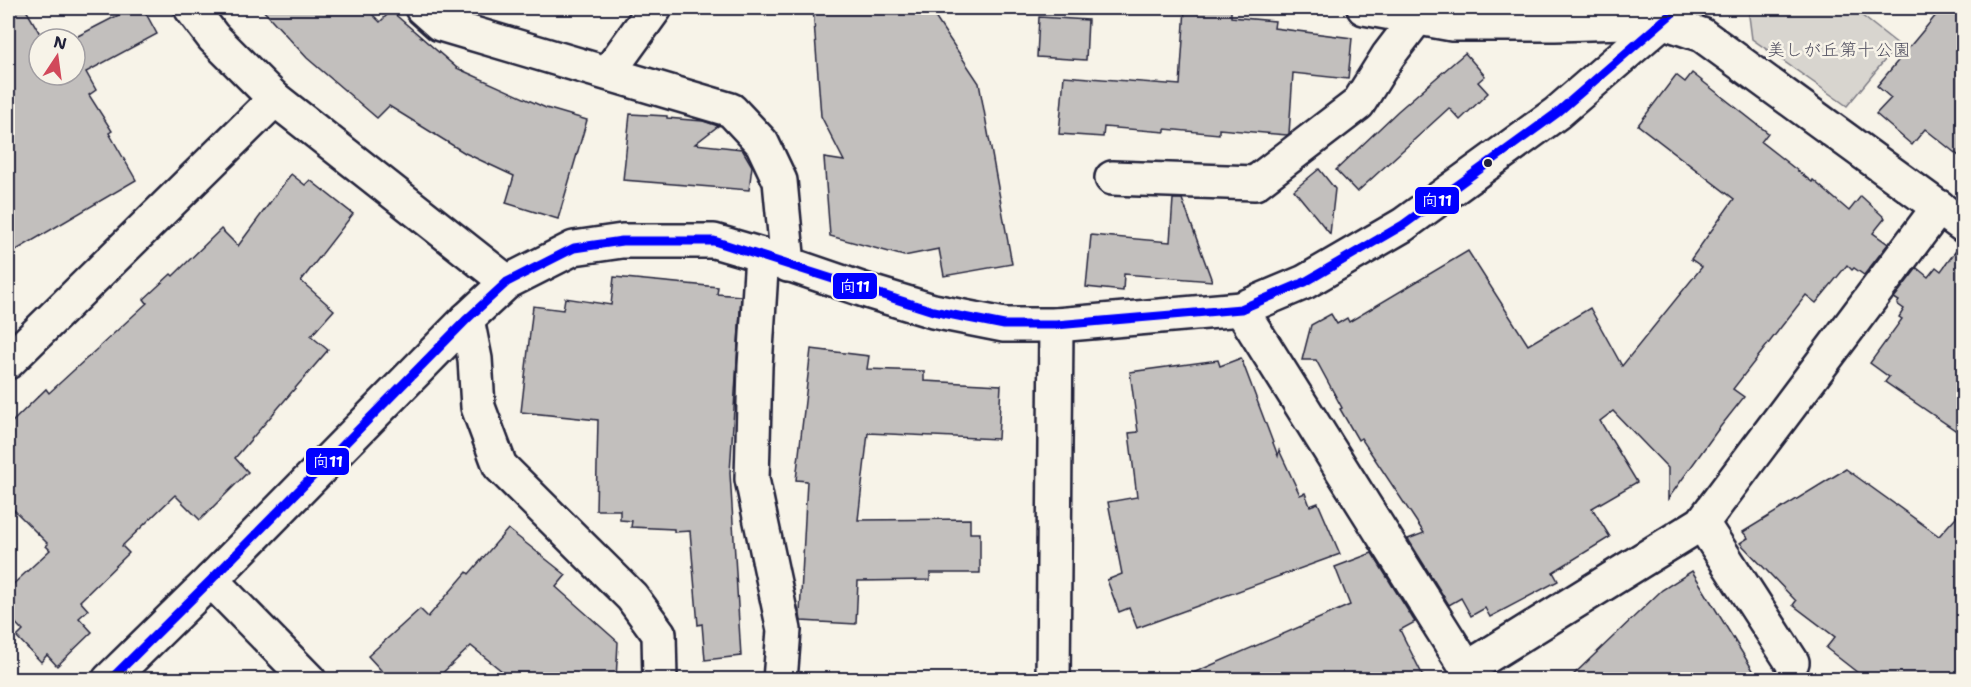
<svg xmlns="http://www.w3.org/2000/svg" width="1971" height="687" viewBox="0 0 1971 687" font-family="'Shantell Sans','Klee One',sans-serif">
  <rect width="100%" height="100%" fill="#f7f3e8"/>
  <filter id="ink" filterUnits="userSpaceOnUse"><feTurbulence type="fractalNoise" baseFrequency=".0167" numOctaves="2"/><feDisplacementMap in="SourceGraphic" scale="12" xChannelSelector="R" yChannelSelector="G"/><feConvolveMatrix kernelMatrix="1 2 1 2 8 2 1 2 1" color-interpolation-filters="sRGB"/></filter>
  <g filter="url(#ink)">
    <path fill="#d8d5cf" stroke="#7d7c85" stroke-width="1.5" d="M1748 8H1852L1898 44 1847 106 1752 39Z"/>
    <g fill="#c2bfbd" stroke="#22223b" stroke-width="1.5">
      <path d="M8 8H25L43 39H39V75H75V39H72L132 8H143L157 34 86 72 96 90 89 95 112 131 109 133 136 180 8 255Z"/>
      <path d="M261 8H366L380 22 391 11 457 68 546 108 587 120 558 219 506 203 514 176 465 153 389 106 377 118 307 58Z"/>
      <path d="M813 8H929L979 83 1012 264 944 276 939 249 904 256 830 236 824 158 844 161 821 116Z"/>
      <path d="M1185 8 1231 9V17L1275 21 1274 28 1352 38 1348 79 1293 73 1289 134 1287 135 1219 129V134L1165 129V132L1104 127 1103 137 1059 134 1064 76 1180 85Z"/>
      <path d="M1942 8H1964V160L1925 129 1912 145 1876 114 1891 98 1877 86Z"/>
      <path d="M1039 17 1088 20 1086 60 1037 57Z"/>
      <path d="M1465 53 1485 76 1478 82 1488 93 1460 120 1449 108 1357 192 1336 170 1398 111Z"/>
      <path d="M1692 73 1768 133 1761 142 1812 182 1813 180 1849 211 1861 196 1885 218 1873 233 1888 244 1864 275 1854 268 1852 270 1847 265 1816 303 1806 295 1733 389 1744 397 1717 431 1668 499V468L1613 411 1600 421 1637 482 1592 508 1610 537 1553 572 1558 581 1490 617 1485 608 1471 616 1461 598 1449 605 1408 539 1424 533 1361 438 1358 440 1340 409 1342 408 1316 360H1302L1311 325 1331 314 1337 324 1347 318 1349 322 1468 251 1528 345 1590 308 1622 366 1702 267 1691 259 1734 199 1638 125 1676 75 1685 82Z"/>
      <path d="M630 114 667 116V118L703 121 718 126 695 144 742 149 752 166 749 190 623 180Z"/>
      <path d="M1319 169 1335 189 1330 234 1294 190Z"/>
      <path d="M291 174 305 185 310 180 353 214 301 281 334 310 311 336 328 350 235 458 248 472 200 520 175 495 122 546 129 553 80 601 88 610 79 618 92 632 57 666 47 655 41 662 17 637 23 631 8 615V589L50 550 46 546 48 544 8 504V426L46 389 49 393 147 303 144 299 171 274 173 276 221 229 238 246Z"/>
      <path d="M1173 199H1182L1212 281 1124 274 1123 291 1086 287 1091 235 1170 242Z"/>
      <path d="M1961 244H1964V436L1885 382 1889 377 1870 363 1902 319 1899 317 1904 309 1897 304 1899 301 1894 298 1917 268 1928 277 1936 267 1941 271Z"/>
      <path d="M614 277 718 287 717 294 741 296 730 473 741 656 705 660 702 624 698 625 690 531 674 532V529L631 527 632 521 620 520V510H596L598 420 521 412 533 306 563 310 565 298 611 305Z"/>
      <path d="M811 349 869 356 867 369 924 371V381L1001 385 998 439 868 433 858 520 970 519V533H980V573H930V580L858 581 856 624 801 621 800 614 807 481 796 480Z"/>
      <path d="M1241 358 1278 456 1279 450 1300 495 1305 493 1310 506 1318 503 1340 554 1137 628 1129 608 1119 612 1107 580 1122 574 1108 502 1137 497 1129 433 1138 432 1130 372 1218 360 1220 366Z"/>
      <path d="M1846 469 1939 536 1964 508V680H1867L1826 648 1835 637 1793 605 1796 601 1740 543 1748 538 1743 532Z"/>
      <path d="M508 529 566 575 556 587 618 642 616 680H513L471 646 435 680H390L368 656 420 609 428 617 467 572 469 574Z"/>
      <path d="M1372 553 1415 622 1400 630 1425 680H1177L1350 605 1335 567Z"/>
      <path d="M1692 571 1759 680H1568L1662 590Z"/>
    </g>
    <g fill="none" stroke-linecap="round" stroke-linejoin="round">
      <defs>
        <g id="minor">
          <path d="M191 8 213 37 275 99 507 282"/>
          <path d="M422 8 440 24 731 110 762 143 780 181 788 265"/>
          <path d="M1364 8 1452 24H1555L1661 21 1702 35 1964 226"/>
          <path d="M608 73 655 8"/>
          <path d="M1112 178 1255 183 1358 104 1388 56 1417 18"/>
          <path d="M762 255 755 366 752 479 784 630 780 680"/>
          <path d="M1241 309 1474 680"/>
          <path d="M8 362 275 99"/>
          <path d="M1702 523 1792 662"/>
          <path d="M211 580 309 680"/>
          <path d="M1468 668 1702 523 1939 207"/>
          <path d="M1053 680 1056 325"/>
        </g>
        <g id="major">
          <path d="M467 319 475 359 478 407 500 466 632 597 659 634 660 680"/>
          <path d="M109 680 211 580 467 319 507 282 574 248 622 241H714L762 255 870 292 933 311 1004 325H1056L1241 309 1305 282 1403 225 1557 113 1678 8"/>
        </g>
      </defs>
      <use href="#minor" stroke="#22223b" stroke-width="38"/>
      <use href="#major" stroke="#22223b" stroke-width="38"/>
      <use href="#minor" stroke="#f7f3e8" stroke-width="33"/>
      <use href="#major" stroke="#f7f3e8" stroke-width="33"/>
      <defs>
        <path id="bus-1" d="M110 680 211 580 467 319 507 282 574 248 622 241H714L933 311 1004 325H1056L1241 309 1305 282 1403 225 1557 113 1678 8"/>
      </defs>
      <use href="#bus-1" stroke="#f7f3e8" stroke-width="14"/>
      <use href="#bus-1" stroke="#00f" stroke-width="9"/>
    </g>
  </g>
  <circle fill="#22223b" stroke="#f7f3e8" stroke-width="2" cx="1488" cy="163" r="5"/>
  <g text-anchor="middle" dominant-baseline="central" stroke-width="5" stroke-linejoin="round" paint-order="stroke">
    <g font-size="18" fill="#504f60" stroke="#f7f3e8">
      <text x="1839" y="50">美しが丘第十公園</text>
    </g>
  </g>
  <g stroke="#f7f3e8" stroke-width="2">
    <rect x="1414" y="186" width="46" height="29" rx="6" fill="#00f"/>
    <rect x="832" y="272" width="46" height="28" rx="6" fill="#00f"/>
    <rect x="305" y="447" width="45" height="29" rx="6" fill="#00f"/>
  </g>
  <g font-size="16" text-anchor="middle" font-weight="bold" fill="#fff">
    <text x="1437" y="206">向11</text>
    <text x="855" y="292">向11</text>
    <text x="328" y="467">向11</text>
  </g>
  <rect width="1971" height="687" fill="none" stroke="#f7f3e8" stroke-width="30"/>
  <rect x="15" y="15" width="1941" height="657" fill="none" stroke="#22223b" stroke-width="2" filter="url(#ink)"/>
  <g transform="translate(57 57) rotate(13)"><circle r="28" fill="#f7f3e8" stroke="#a29fa3" stroke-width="1.5"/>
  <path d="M0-4.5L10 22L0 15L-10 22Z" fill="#d1495b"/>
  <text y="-9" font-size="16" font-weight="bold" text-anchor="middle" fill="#22223b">N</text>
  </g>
</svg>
